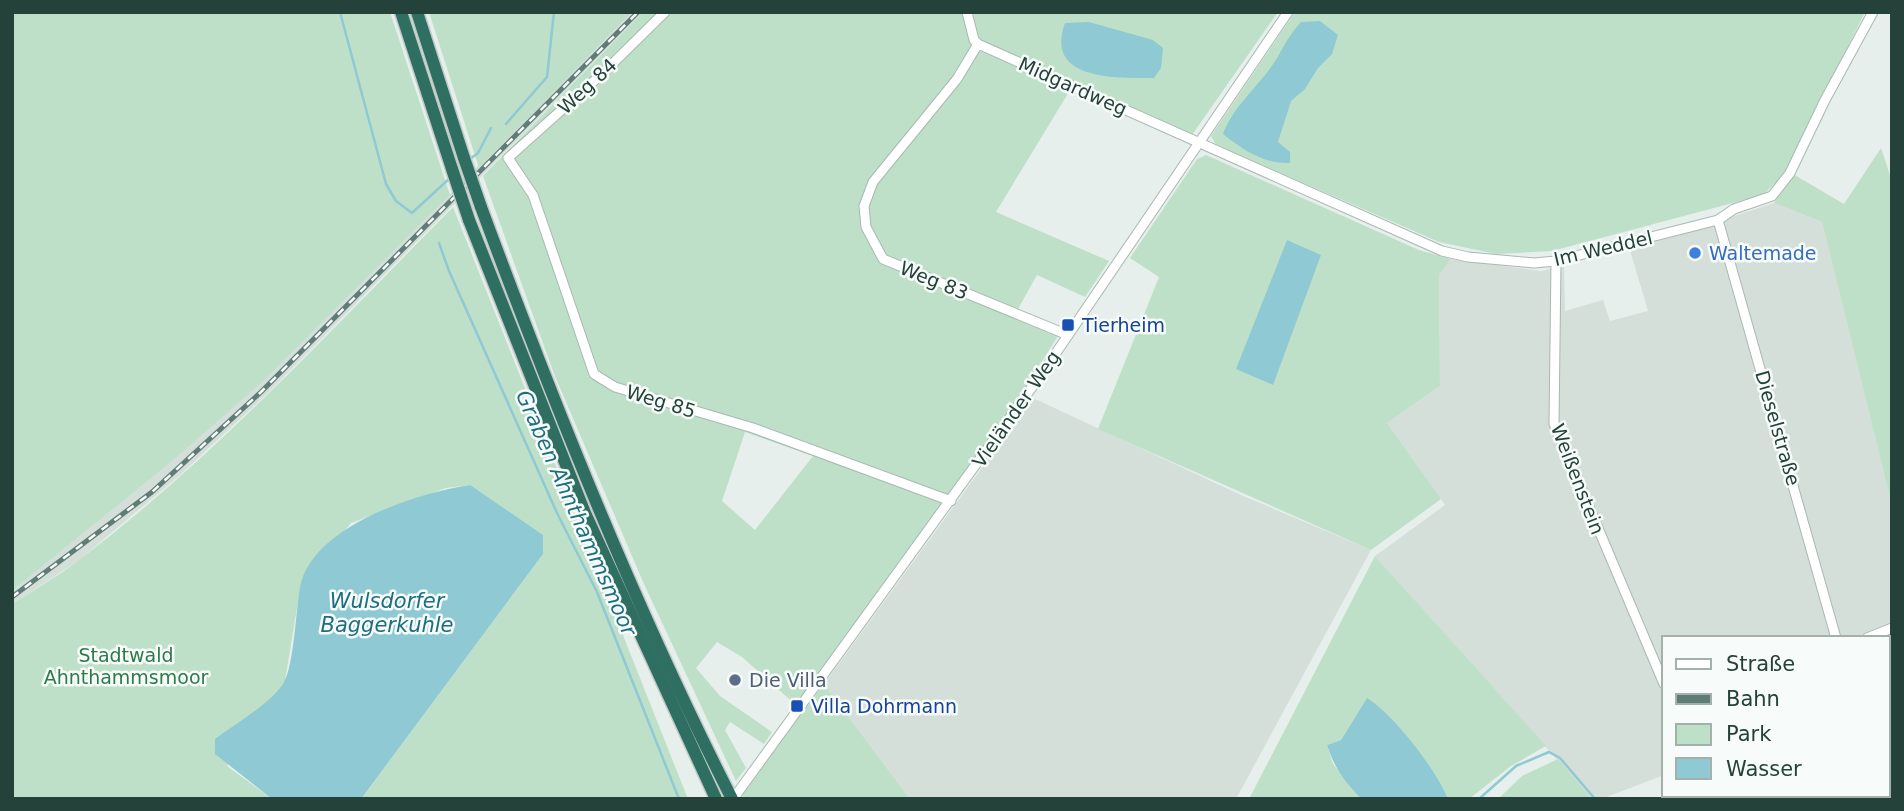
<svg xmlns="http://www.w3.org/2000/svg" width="1904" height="811" viewBox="0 0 1904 811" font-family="'DejaVu Sans',sans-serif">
  <rect width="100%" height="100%" fill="#e6efeb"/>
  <g fill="#d4dfda">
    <path d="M632 12H643L268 393 179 476 78 561 12 604V591L164 468 337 307Z"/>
    <path d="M1774 203 1822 222 1892 506V623L1853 638H1664V775L1601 799H1592L1375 556 1445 505 1387 423 1440 386 1439 275 1451 259 1541 271 1564 266 1565 311 1603 300 1610 321 1648 311 1630 250Z"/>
    <path d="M1033 398 1241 495 1371 550 1236 799H910L824 684Z"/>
  </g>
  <g fill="#bfe0c8" fill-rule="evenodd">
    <path d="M12 12H390L450 195 261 383 164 468 12 591Z"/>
    <path d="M429 12H632L479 168Z"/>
    <path d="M643 12H964L974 49 1072 87 996 212 1109 261 1085 297 1037 275 1014 316 1058 336 1019 398 797 706 742 657 717 642 696 668 720 696 772 732 764 744 730 722 725 730 746 768 736 781 644 584 554 374 483 176ZM745 432 813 456 755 530 722 501Z"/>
    <path d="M972 12H1278L1192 135 979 39Z"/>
    <path d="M1295 12H1865L1786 172 1763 195 1552 251 1496 254 1439 242 1216 145 1211 136Z"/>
    <path d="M1881 148 1892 181V506L1822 222 1774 203 1793 174 1844 204Z"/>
    <path d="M1206 155 1419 250 1451 259 1439 275 1440 386 1387 423 1441 499 1371 550 1098 429 1159 277 1130 258 1197 159Z"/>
    <path d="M453 207 688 799H361L543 554 470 485 446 488 351 523 301 583 285 681 227 766 272 799H12V604C34 590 58 576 79 560 215 457 333 328 453 207Z"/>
    <path d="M1375 556 1546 746 1511 766 1469 799H1448L1402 730 1367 698 1341 740 1327 745 1333 764 1362 799H1249Z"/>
    <path d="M1892 634V799H1836L1835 795H1888V638H1883Z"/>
    <path d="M824 684 910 799H744L741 794Z"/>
    <path d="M1558 759 1592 799H1498L1522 776Z"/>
  </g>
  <g fill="#8ec9d4">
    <path d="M1320 21 1338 35 1332 54 1318 68 1305 89 1291 101 1278 142 1290 152V163C1264 164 1243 150 1223 134 1234 104 1261 85 1277 58 1285 44 1290 34 1301 22Z"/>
    <path d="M1089 22 1153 40 1163 48 1161 68 1154 78C1117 78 1044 81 1065 23Z"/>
    <path d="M1287 240 1321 255 1273 385 1236 369Z"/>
    <path d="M470 485 543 535V554L361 799H272L215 754V739C234 725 273 702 284 682 294 665 296 609 300 587 312 526 417 493 470 485Z"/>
    <path d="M1367 698C1394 715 1435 768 1448 799H1362C1345 783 1334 767 1327 745L1341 740Z"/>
  </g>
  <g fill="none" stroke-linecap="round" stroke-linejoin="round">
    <g stroke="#8ec9d4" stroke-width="2.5">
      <path d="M340 12 386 184 396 201 412 213 450 178"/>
      <path d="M506 124 547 77 554 12"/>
      <path d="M470 159 478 153 491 128"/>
      <path d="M439 243 449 271 557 513 597 592 679 799"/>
      <path d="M1479 799 1516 766 1549 752 1560 758 1595 799"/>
    </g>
    <defs>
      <g id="minor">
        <path d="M665 12 604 72 508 158 533 195 594 374 615 387 753 428 951 501"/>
        <path d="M967 12 974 40 978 44 1442 251 1468 257 1534 263 1556 261 1718 220 1734 209 1772 196 1790 173 1825 100 1873 12"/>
        <path d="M978 44 957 79 873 182 864 206 866 227 883 259 1068 335"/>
        <path d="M1718 220 1836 638"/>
        <path d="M1556 261 1554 424 1664 684"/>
        <path d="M1867 638 1892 628"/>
        <path d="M733 799 1043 372 1288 12"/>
      </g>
      <g id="highway">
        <path d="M401 12 452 169"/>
        <path d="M417 12 464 158"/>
        <path d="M481 207C555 407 635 608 732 799"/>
        <path d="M469 220 585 513 716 799"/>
      </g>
    </defs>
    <use href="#minor" stroke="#a8b8b2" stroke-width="11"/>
    <use href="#highway" stroke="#c2cac8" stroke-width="15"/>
    <use href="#minor" stroke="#fff" stroke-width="9"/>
    <use href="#highway" stroke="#2f6f62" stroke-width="12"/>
    <defs>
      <path id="rail" d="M12 597 152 492 261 392 638 12"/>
    </defs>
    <use href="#rail" stroke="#5f7d75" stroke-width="5"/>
    <use href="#rail" stroke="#f7fbf9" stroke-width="2.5" stroke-dasharray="8" stroke-linecap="butt"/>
    <defs>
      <g id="highway-bridge">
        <path d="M464 158 481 207"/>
        <path d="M452 169 469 220"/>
      </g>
    </defs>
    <use href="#highway-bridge" stroke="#c2cac8" stroke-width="15" stroke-linecap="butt"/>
    <use href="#highway-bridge" stroke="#2f6f62" stroke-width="12"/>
  </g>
  <circle fill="#3f7fe0" stroke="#f7fbf9" stroke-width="2.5" cx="1695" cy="253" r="7"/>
  <g fill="#1a4fb4" stroke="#f7fbf9" stroke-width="2.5">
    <rect x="1061" y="318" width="14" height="14" rx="3.5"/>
    <rect x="790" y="699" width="14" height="14" rx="3.5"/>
  </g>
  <circle fill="#5c6f8a" stroke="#f7fbf9" stroke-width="2.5" cx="735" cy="680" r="7"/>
  <g text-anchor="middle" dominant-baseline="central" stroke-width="5" stroke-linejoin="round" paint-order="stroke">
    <g font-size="19" fill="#24423a" stroke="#f7fbf9">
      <text transform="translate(587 86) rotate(-43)">Weg 84</text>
      <text transform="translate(1073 86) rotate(24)">Midgardweg</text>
      <text transform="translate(1603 248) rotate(-13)">Im Weddel</text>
      <text transform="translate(934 280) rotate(22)">Weg 83</text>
      <text transform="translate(661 401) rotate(17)">Weg 85</text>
      <text transform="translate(1016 409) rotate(-55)">Vieländer Weg</text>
      <text transform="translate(1778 428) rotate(74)">Dieselstraße</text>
      <text transform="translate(1578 479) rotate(69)">Weißenstein</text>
    </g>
    <g font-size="19" fill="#366cbe" stroke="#f7fbf9" text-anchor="start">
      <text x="1709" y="253">Waltemade</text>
    </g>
    <g font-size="19" fill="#164399" stroke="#f7fbf9" text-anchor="start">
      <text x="1082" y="325">Tierheim</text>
      <text x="811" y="706">Villa Dohrmann</text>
    </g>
    <g font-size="19" fill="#2d7a4b" stroke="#f7fbf9">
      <text x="126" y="655">Stadtwald<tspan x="126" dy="22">Ahnthammsmoor</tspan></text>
    </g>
    <g font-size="19" fill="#4e5e75" stroke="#f7fbf9" text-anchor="start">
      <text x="749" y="680">Die Villa</text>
    </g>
    <g font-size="21" font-style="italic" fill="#1c6f80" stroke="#f7fbf9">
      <text transform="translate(576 513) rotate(66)">Graben Ahnthammsmoor</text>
      <text x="387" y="601">Wulsdorfer<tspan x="387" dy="24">Baggerkuhle</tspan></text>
    </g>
  </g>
  <rect width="1904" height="811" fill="none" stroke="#24423a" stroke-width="28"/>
  <rect x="1662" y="636" width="228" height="161" fill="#f7fbf9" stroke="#a3b1ad" stroke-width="2"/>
  <rect x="1676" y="659" width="35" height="10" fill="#ffffff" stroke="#a3b1ad" stroke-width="2"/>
  <text x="1726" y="671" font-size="21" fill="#24423a">Straße</text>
  <rect x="1676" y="694" width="35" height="10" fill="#5f7d75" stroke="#a3b1ad" stroke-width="2"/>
  <text x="1726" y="706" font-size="21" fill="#24423a">Bahn</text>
  <rect x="1676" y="724" width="35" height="21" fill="#bfe0c8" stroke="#a3b1ad" stroke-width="2"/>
  <text x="1726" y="741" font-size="21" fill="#24423a">Park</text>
  <rect x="1676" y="758" width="35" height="21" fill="#8ec9d4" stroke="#a3b1ad" stroke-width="2"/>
  <text x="1726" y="776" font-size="21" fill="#24423a">Wasser</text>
</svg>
